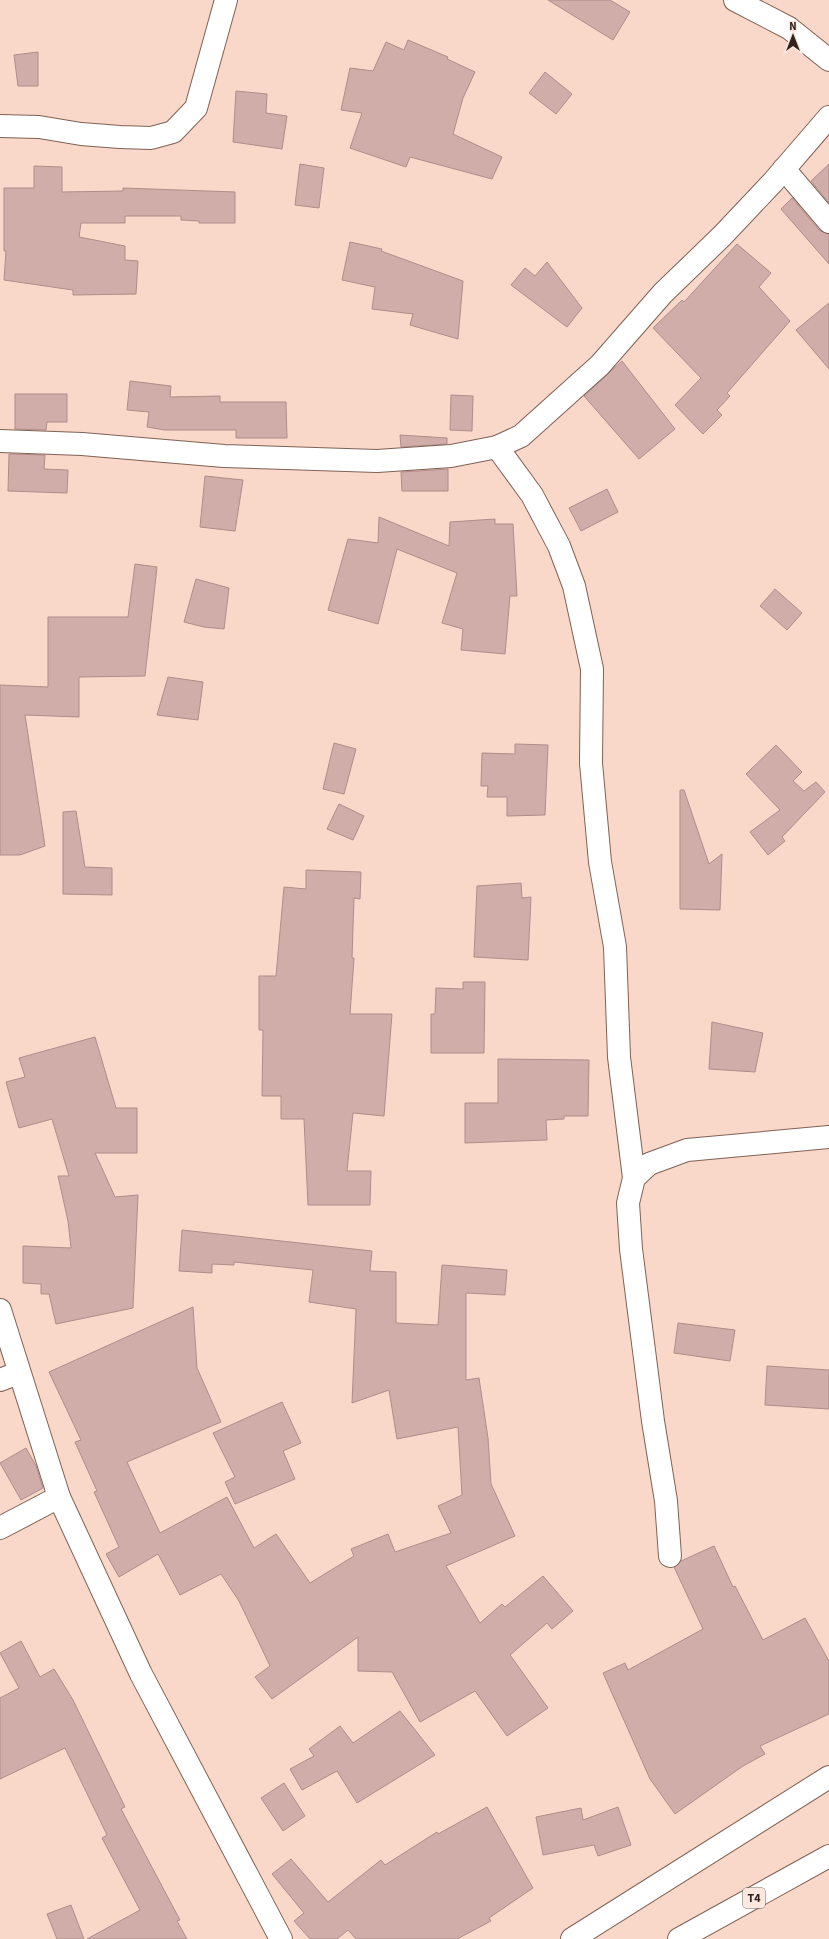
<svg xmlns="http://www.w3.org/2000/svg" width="829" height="1939" font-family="'Source Sans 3',sans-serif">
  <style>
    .building { fill: #d1ada9; stroke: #af8d89 }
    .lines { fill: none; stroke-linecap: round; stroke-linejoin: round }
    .minor-casing { stroke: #7f6256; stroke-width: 24 }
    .highway-casing { stroke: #7f6256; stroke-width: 24 }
    .minor { stroke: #fff; stroke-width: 22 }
    .highway { stroke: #fff; stroke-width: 22 }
    .labels { text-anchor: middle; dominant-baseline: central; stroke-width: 3; stroke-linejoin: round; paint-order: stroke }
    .shield { fill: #fde8df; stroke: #6e5f58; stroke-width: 1 }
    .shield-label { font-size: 12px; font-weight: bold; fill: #30241e }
  </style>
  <rect width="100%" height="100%" fill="#f9d7c9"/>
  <!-- building -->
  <g class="building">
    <path d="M548,0h62l20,12 -17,28z"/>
    <path d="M408,40l40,17 -1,2 28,13 -12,26 -10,36 49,23 -10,22 -82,-22 -4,10 -56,-19 12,-35 -21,-3 9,-42 23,3 13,-29 18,8z"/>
    <path d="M38,52v34h-20l-4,-31z"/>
    <path d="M545,72l27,22 -16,20 -27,-21z"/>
    <path d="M236,91l31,3 -1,19 21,3 -5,33 -49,-7z"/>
    <path d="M300,164l24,4 -5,40 -24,-3z"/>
    <path d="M829,164v39l-18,-22z"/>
    <path d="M34,166l28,1v25l61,-1v-3l112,4v31h-36v-2l-18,-1v-4h-56v7h-44l-2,14 46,9v14l13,1 -2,33 -63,1v-5l-69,-10 2,-29h-2v-63h30z"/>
    <path d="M792,198l27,32 10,4v30l-48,-55z"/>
    <path d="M350,242l32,7 -1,2 82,30 -5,58 -48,-14 3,-11 -41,-5 3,-22 -33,-7z"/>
    <path d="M737,244l34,29 -12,14 31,34 -63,72 3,3 -13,14 5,5 -19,19 -28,-29 26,-27 -48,-50 29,-28 2,2z"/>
    <path d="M547,262l35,46 -15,19 -56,-42 14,-17 10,8z"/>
    <path d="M829,303v66l-33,-39z"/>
    <path d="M622,361l53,68 -36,30 -55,-63z"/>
    <path d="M130,381l41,5 -1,11 50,-1v6h66l1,36h-51v-8h-71l-18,-3 2,-15 -22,-2z"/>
    <path d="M15,394h52v28h-20l-1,8 -31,-1z"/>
    <path d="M451,395l22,1 -1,35 -22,-1z"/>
    <path d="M400,435l47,3v6l-46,3z"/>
    <path d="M9,454l36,1 -1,14 24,1 -1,23 -59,-2z"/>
    <path d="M448,469v22h-46l-1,-19z"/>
    <path d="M205,476l38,4 -8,51 -35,-4z"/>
    <path d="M607,489l11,23 -37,19 -12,-23z"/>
    <path d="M379,517l70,29 1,-24 45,-3v5h18l4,72h-7l-5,58 -44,-4 2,-21 -21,-6 15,-50 -60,-24 -19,75 -50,-14 20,-71 30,4z"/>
    <path d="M135,564l22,3 -12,109 -66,1v40l-54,-2 20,131 -25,9h-20v-170l48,2v-70h80z"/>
    <path d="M196,579l33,9 -5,41 -20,-2 -20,-5z"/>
    <path d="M775,589l27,24 -15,17 -27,-24z"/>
    <path d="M168,677l35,5 -5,38 -41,-5z"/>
    <path d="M334,743l22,6 -12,45 -21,-5z"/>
    <path d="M515,744l33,1 -3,70 -38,1v-19h-20l1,-11h-7l1,-33 33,1z"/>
    <path d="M776,745l26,27 -9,9 11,10 12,-9 9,10 -43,45 3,4 -17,14 -18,-23 30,-22 -34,-36z"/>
    <path d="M680,790h4l25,74 13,-10 -2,56 -40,-1z"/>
    <path d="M339,804l25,12 -11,24 -26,-11z"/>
    <path d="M76,811l9,56 27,1v27l-49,-1v-82z"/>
    <path d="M306,870l55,2 -1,27 -6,-1 -2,60h2l-4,56h42l-8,102 -31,-3 -6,58h24l-1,34h-62l-4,-86h-23v-23h-19l1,-66h-4v-54h17l8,-89 22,2z"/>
    <path d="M521,883l1,15 9,-1 -3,63 -54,-3 3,-71z"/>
    <path d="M463,982h22l-1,71h-53v-39h4l1,-26 27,1z"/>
    <path d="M712,1022l51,11 -8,39 -46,-3z"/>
    <path d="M95,1037l21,71h21v45h-42l20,44 23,-2 -5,113 -77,16 -7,-30h-8v-10l-18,-1v-37l48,2 -3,-27 -10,-45h11l-17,-57 -33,9 -13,-46 19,-5 -6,-19z"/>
    <path d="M498,1059l91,1 -1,56h-24v3l-18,1 1,20 -82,3v-40h33z"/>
    <path d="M182,1230l190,21 -2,20 26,1v51l42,2 4,-60 65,5 -2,25 -39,-2v87l13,-2 9,60 3,46 24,52 -69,30 34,57 22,-19 3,3 38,-31 30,35 -21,18 -5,-6 -37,32 38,53 -41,28 -32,-45 -55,31 -28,-50 -34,-1v-34l-86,62 -17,-22 15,-11 -31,-65 -18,-27 -41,21 -22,-41 -39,23 -13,-23 13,-7 -25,-55 3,-1 -22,-49 6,-2 -32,-68 144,-65 4,61 24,54 -94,40 33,71 67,-36 27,51 22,-14 34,49 44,-27 -3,-7 37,-15 7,18 56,-19 -13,-27 24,-11 -4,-68 -61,12 -8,-49 -37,13 4,-94 -47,-7 4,-32 -79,-8v3l-22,-1v9l-33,-2z"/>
    <path d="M678,1323l57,7 -5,31 -56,-8z"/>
    <path d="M767,1366l62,4v39l-64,-4z"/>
    <path d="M282,1402l19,41 -18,8 12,28 -60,25 -10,-22 10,-5 -22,-44z"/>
    <path d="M26,1448l10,18 7,22 -22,12 -21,-37z"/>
    <path d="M714,1546l19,41 2,-1 28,54 42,-22 24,43v53l-69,32 5,8 -22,12 -68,48 -25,-35 -47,-106 22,-10 3,7 75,-41 -29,-62 7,-6z"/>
    <path d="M21,1641l19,36 14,-8 19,31 52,107 -4,2 59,111 -3,1 10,18h-100l53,-29 -38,-72 5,-3 -42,-87 -65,31v-81l19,-10 -19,-35z"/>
    <path d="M400,1711l35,44 -78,48 -20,-32 -35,19 -12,-21 24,-13 -5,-7 31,-23 13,17z"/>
    <path d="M284,1783l21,33 -22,15 -22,-33z"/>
    <path d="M487,1807l46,81 -44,30 2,3 -34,18h-101l-8,-9 -11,9h-27l-16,-18 10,-8 -32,-39 19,-15 37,43 53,-42 4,5 52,-33 1,2z"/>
    <path d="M618,1807l13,38 -33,11 -4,-11 -51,10 -7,-38 45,-9 2,12z"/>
    <path d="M71,1905l13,34h-27l-10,-25z"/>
  </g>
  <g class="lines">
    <defs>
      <g id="minor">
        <path d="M735,0l54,28 40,32"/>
        <path d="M0,126l39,1 42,7 39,3 31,1 22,-6 23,-24 30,-108"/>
        <path d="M784,169l45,53"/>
        <path d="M0,441l82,3 142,12 153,5 74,-5 46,-9 24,-11 79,-71 63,-72 59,-57 51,-54 56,-65"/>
        <path d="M497,447l35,48 27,51 15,40 18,83 -1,94 9,99 15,85 4,110 15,121"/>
        <path d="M0,1310l59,187 82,177 140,265"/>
        <path d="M0,1380l18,-7"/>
        <path d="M0,1528l59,-31"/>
        <path d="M670,1556l-4,-55 -13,-80 -22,-172 -3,-46 6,-25 15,-14 38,-14 142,-13"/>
        <path d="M572,1939l257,-162"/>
      </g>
      <path id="highway" d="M679,1939l150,-83"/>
    </defs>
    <!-- minor casing -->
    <use href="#minor" class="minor-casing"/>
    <!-- highway casing -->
    <use href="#highway" class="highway-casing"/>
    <!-- minor -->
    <use href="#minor" class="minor"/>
    <!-- highway -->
    <use href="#highway" class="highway"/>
  </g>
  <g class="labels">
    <!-- shield labels -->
    <rect class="shield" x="743" y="1888" width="22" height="20" rx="3"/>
    <g class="shield-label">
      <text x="754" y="1898">T4</text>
    </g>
  </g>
  <!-- north arrow -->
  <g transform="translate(793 36)" stroke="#fde8df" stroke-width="3" paint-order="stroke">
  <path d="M0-3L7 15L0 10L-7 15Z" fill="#30241e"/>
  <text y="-6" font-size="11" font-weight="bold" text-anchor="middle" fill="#30241e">N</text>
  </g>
</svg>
